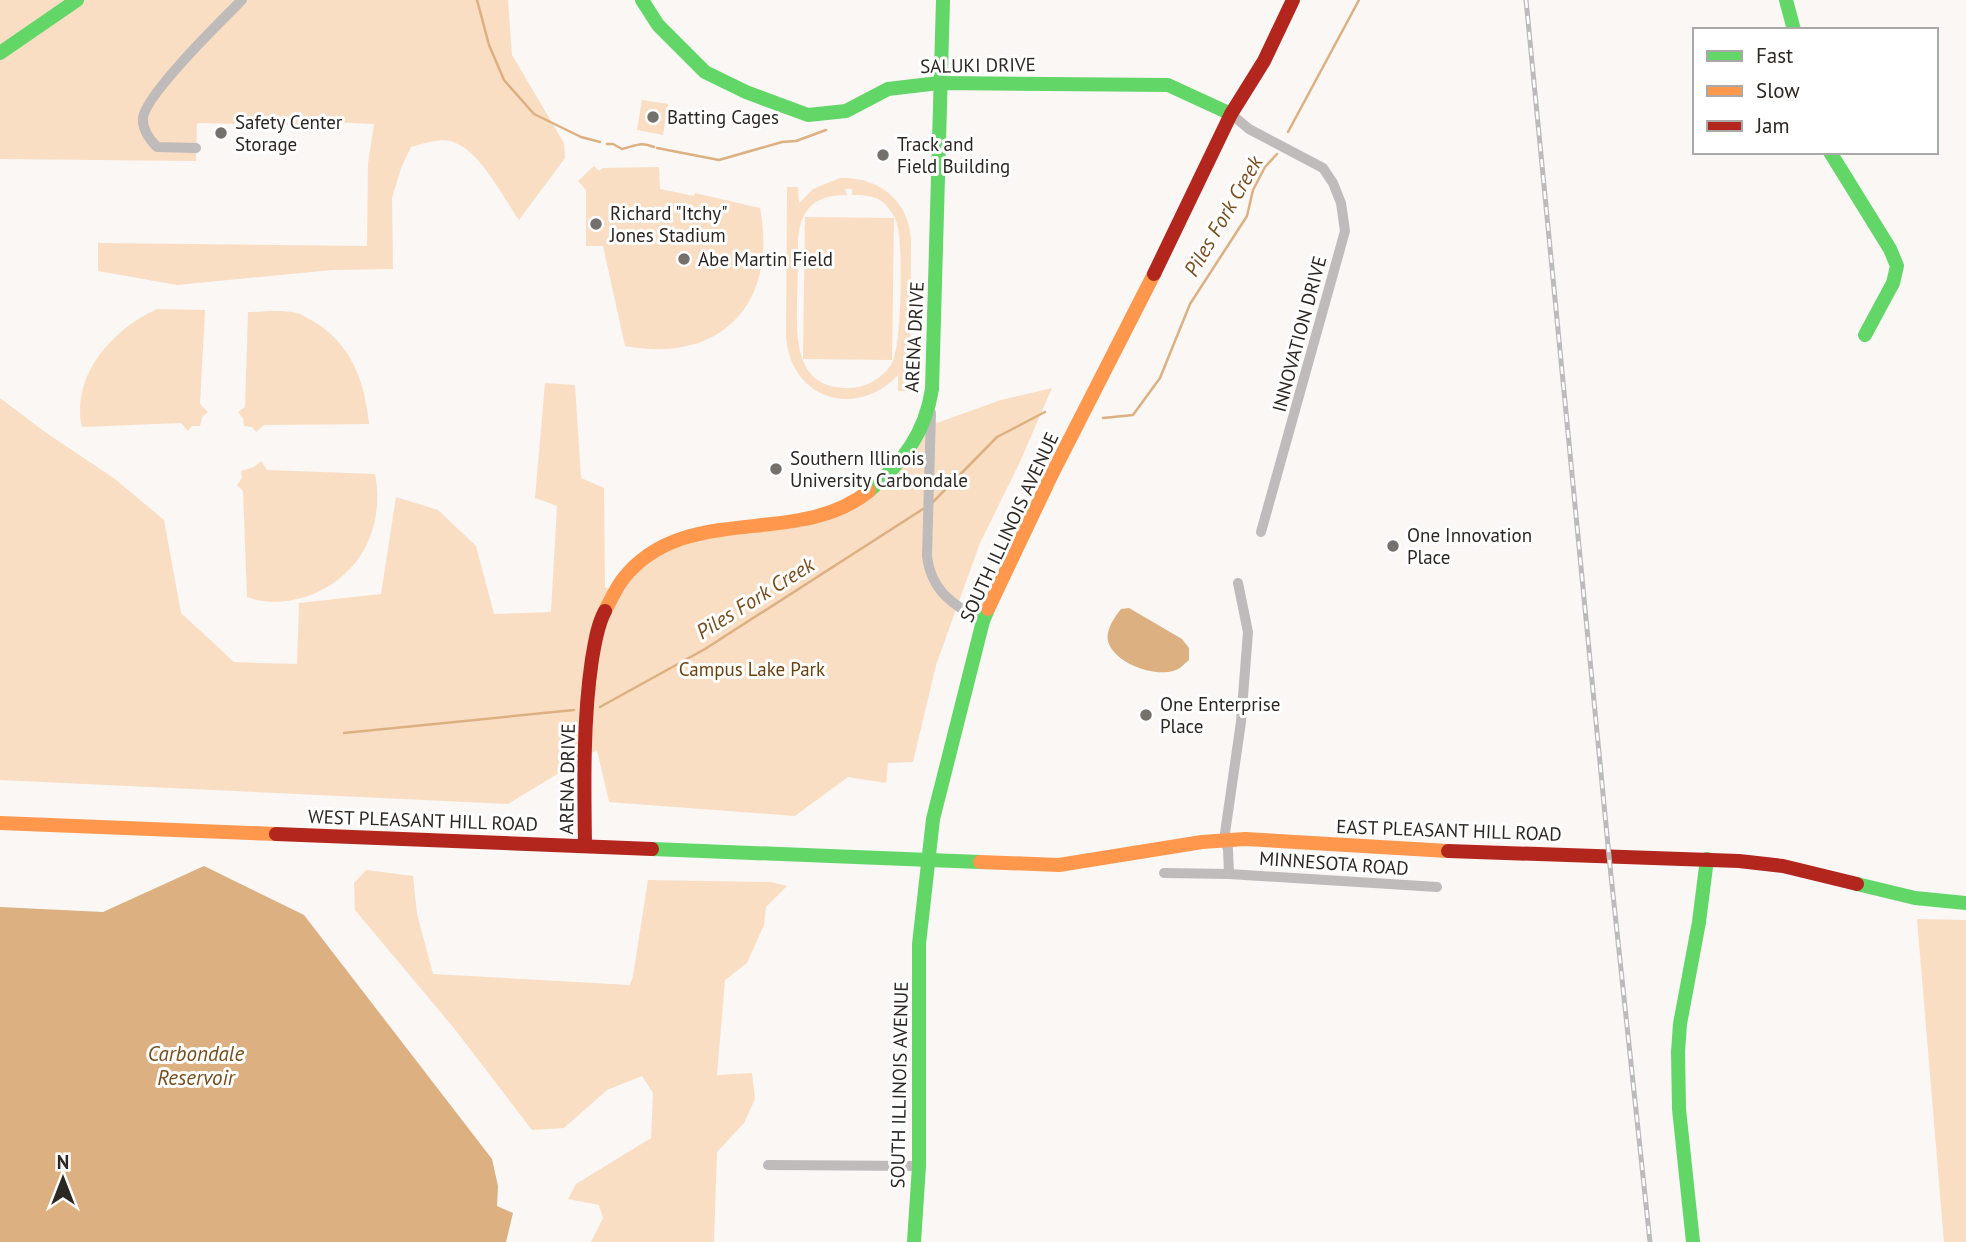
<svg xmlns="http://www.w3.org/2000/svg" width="1966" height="1242" font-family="'PT Sans',sans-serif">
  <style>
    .green { fill: #f9dec3; fill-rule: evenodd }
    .water { fill: #ddb082 }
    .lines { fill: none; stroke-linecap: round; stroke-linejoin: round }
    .stream { stroke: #ddb082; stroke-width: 2.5 }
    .street { stroke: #bebbba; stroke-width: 10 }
    .fast { stroke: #63d668; stroke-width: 14 }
    .slow { stroke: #ff974d; stroke-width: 14 }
    .jam { stroke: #b3261e; stroke-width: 14 }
    .rail-casing { stroke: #bdbbb9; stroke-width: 5 }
    .rail { stroke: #fff; stroke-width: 2.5; stroke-dasharray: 8; stroke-linecap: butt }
    .poi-dot { fill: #74706c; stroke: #fff; stroke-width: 2.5 }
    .labels { text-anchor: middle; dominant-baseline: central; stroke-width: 6; stroke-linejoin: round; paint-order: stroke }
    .street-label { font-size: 19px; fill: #2c2722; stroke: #fff }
    .poi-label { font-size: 19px; fill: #2c2722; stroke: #fff; text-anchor: start }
    .park-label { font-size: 19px; fill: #6b410e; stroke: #fff }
    .water-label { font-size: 21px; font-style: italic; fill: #784d1d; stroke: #fff }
  </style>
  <rect width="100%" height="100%" fill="#faf7f5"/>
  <!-- green -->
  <g class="green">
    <path d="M0,0h508l4,55 52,88 1,15 -46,62c-17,-24 -39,-71 -69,-79 -13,-3 -27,3 -39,6l-10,21 -9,30 1,71 -61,1 -155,15 -79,-14v-28l269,3 1,-83 6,-39 -45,-2 -1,4 -131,-3 -1,38 -196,-2z"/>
    <path d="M642,100l26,4 -5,31 -26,-5z"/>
    <path d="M594,166l5,5 4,-3 56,-1 1,22 34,7 1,-3 65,15c18,95 -38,156 -135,138l-22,-100h-17v-56l-8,-9z"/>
    <path d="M840,178c39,-2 69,23 71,62l-1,151h-12v-16c-42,45 -108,24 -112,-39l1,-149h11l1,16 14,-14zM845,189h7v6c15,0 28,1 37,14 6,7 9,16 10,25 3,23 3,114 -8,131 -10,15 -28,24 -46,23 -52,-2 -48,-53 -48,-90 1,-20 1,-39 1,-59 3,-32 18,-44 49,-44z"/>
    <path d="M805,217l89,1 -2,142 -89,-1z"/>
    <path d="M157,309l48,1 -5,94 8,8 -6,5 -2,9h-8l-4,5 -7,-8 -99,4c-11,-52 31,-98 75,-118z"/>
    <path d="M248,312c14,0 34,-3 49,1 4,1 10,5 14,7 40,22 54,62 58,104l-105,1 -8,7 -4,-5 -8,-1 -1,-8 -5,-6 7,-5z"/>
    <path d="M545,383l30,2 6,93 23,10 1,99 9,5 47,-47 192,-42 78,-78 70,-25 51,-12 -33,76 -39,79 -44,122 -23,97 -25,1 -2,20 -38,-6 -53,39 -186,-14 -12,-52 -89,54 -508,-24v-382l45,34 70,47 49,41 17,93 53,49 63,2 2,-61 82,-9 15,-97 42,13 38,36 18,68 57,-2 6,-106 -22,-8z"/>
    <path d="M261,461l6,9 108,4c4,21 3,42 -5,63 -17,47 -76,77 -123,60l-4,-106 -6,-6 5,-7 -1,-7 13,-4z"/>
    <path d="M366,870l47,6 4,38 16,60 197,11 3,-9 15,-96 123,2 16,4 -21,21 -2,18 -17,38 -22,17 -8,95 35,-2 3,26 -11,24 -27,29 -3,90h-123l12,-24 -4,-13 -31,-6 8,-15 75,-46 2,-45 -11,-17 -35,14 -43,38 -32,2 -79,-103 -98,-117 -1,-27z"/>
    <path d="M1917,919l49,1v322h-22z"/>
  </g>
  <!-- water -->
  <g class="water">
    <path d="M1129,608l53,31 7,9v12c-5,4 -8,8 -13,10 -20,8 -59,-6 -67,-26 -5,-12 5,-26 12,-35z"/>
    <path d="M204,866l100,49 188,244 6,27 -1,20 16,7 -7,29h-506v-335l103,5z"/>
  </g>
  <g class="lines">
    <!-- stream -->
    <g class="stream">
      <path d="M477,0l12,45 15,35 30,34 47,23 19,5"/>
      <path d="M1288,132l71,-132"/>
      <path d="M607,144h6l9,5c14,-3 18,-8 32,-2"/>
      <path d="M657,148l62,12 63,-18 14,-1 30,-11"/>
      <path d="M1103,418l30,-3 27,-37 30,-74 57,-88 6,-26 12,-23 12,-13"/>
      <path d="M933,502l64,-65 48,-25"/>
      <path d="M600,707l105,-58 218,-140"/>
      <path d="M344,733l230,-23"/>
    </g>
    <!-- street -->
    <g class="street">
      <path d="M1231,114l18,15 74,39 10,15 8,20 4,28 -84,301"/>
      <path d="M196,148l-39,-1c-7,-7 -15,-18 -14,-29 2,-23 80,-99 99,-118"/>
      <path d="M931,413l-4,143c4,35 27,50 56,65"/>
      <path d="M1164,873l65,1 208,13"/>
      <path d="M1229,874l-1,-25 -4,-9 17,-118 7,-90 -10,-49"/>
      <path d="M768,1165l151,1"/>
    </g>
    <!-- fast -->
    <g class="fast">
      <path d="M642,0l16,25 47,47 41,20 62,23 38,-4 42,-22 51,-6 229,2 63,29"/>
      <path d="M1786,0l8,30"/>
      <path d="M0,53l77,-53"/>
      <path d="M1830,152l60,97 7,17 -4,17 -28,52"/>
      <path d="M869,491c34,-29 56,-57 63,-102l11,-389"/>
      <path d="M652,849l328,13"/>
      <path d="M1857,884l58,14 51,5"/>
      <path d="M914,1242l5,-76v-222l14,-125 50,-198 5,-12"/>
      <path d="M1693,1242l-14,-133 -1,-57 2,-28 19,-102 8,-63"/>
    </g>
    <!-- slow -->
    <g class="slow">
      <path d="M988,609l64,-135 102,-200"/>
      <path d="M605,611c5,-10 11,-23 18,-32 62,-79 175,-30 246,-88"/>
      <path d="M0,823l276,11"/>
      <path d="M980,862l79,3 143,-23 43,-3 203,12"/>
    </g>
    <!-- jam -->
    <g class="jam">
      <path d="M1154,274l77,-160 33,-53 29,-61"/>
      <path d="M276,834l376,15"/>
      <path d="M585,845c-1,-62 -2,-125 7,-186 3,-16 5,-33 13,-48"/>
      <path d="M1448,851l291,10 44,5 74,18"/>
    </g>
    <defs>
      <path id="rail" d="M1526,0l84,866 40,376"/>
    </defs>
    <!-- rail casing -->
    <use href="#rail" class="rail-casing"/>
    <!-- rail -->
    <use href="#rail" class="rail"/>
  </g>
  <!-- markers -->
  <g class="poi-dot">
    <circle cx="653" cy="117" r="7"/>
    <circle cx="221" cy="133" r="7"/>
    <circle cx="883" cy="155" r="7"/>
    <circle cx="596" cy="224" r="7"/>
    <circle cx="684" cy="259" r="7"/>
    <circle cx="776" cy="469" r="7"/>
    <circle cx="1393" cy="546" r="7"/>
    <circle cx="1146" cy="715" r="7"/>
  </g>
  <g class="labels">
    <!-- street labels -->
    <g class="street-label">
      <text transform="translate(978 65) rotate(-1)">SALUKI DRIVE</text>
      <text transform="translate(1299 334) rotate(-75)">INNOVATION DRIVE</text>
      <text transform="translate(914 337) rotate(-87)">ARENA DRIVE</text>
      <text transform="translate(1009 527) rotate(-65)">SOUTH ILLINOIS AVENUE</text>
      <text transform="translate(567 779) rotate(-89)">ARENA DRIVE</text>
      <text transform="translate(423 820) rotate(2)">WEST PLEASANT HILL ROAD</text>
      <text transform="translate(1449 830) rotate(2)">EAST PLEASANT HILL ROAD</text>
      <text transform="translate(1334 863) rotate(4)">MINNESOTA ROAD</text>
      <text transform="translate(899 1085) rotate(-89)">SOUTH ILLINOIS AVENUE</text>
    </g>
    <!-- poi labels -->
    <g class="poi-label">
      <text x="667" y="117">Batting Cages</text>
      <text x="235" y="122">Safety Center<tspan x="235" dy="22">Storage</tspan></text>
      <text x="897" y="144">Track and<tspan x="897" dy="22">Field Building</tspan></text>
      <text x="610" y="213">Richard "Itchy"<tspan x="610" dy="22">Jones Stadium</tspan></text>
      <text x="698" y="259">Abe Martin Field</text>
      <text x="790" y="458">Southern Illinois<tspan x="790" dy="22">University Carbondale</tspan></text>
      <text x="1407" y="535">One Innovation<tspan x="1407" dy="22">Place</tspan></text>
      <text x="1160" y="704">One Enterprise<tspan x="1160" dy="22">Place</tspan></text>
    </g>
    <!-- park labels -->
    <g class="park-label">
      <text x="752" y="669">Campus Lake Park</text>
    </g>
    <!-- water labels -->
    <g class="water-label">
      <text transform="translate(1223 216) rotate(-60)">Piles Fork Creek</text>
      <text transform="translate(755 598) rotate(-32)">Piles Fork Creek</text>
      <text x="196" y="1053">Carbondale<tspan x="196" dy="24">Reservoir</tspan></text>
    </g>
  </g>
  <!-- legend -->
  <rect x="1693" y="28" width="245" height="126" fill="#ffffff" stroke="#aba9a7" stroke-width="2"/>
  <rect x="1707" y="51" width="35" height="10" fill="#63d668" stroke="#aba9a7" stroke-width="2"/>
  <text x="1756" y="63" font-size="21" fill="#2c2722">Fast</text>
  <rect x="1707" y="86" width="35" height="10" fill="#ff974d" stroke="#aba9a7" stroke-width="2"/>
  <text x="1756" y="98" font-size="21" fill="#2c2722">Slow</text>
  <rect x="1707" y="121" width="35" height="10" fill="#b3261e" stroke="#aba9a7" stroke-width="2"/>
  <text x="1756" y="133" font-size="21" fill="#2c2722">Jam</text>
  <!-- north arrow -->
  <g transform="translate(63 1179)" stroke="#ffffff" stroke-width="5" paint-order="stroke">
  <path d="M0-5L12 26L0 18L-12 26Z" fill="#2c2722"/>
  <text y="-10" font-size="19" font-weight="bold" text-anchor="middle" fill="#2c2722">N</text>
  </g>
</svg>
